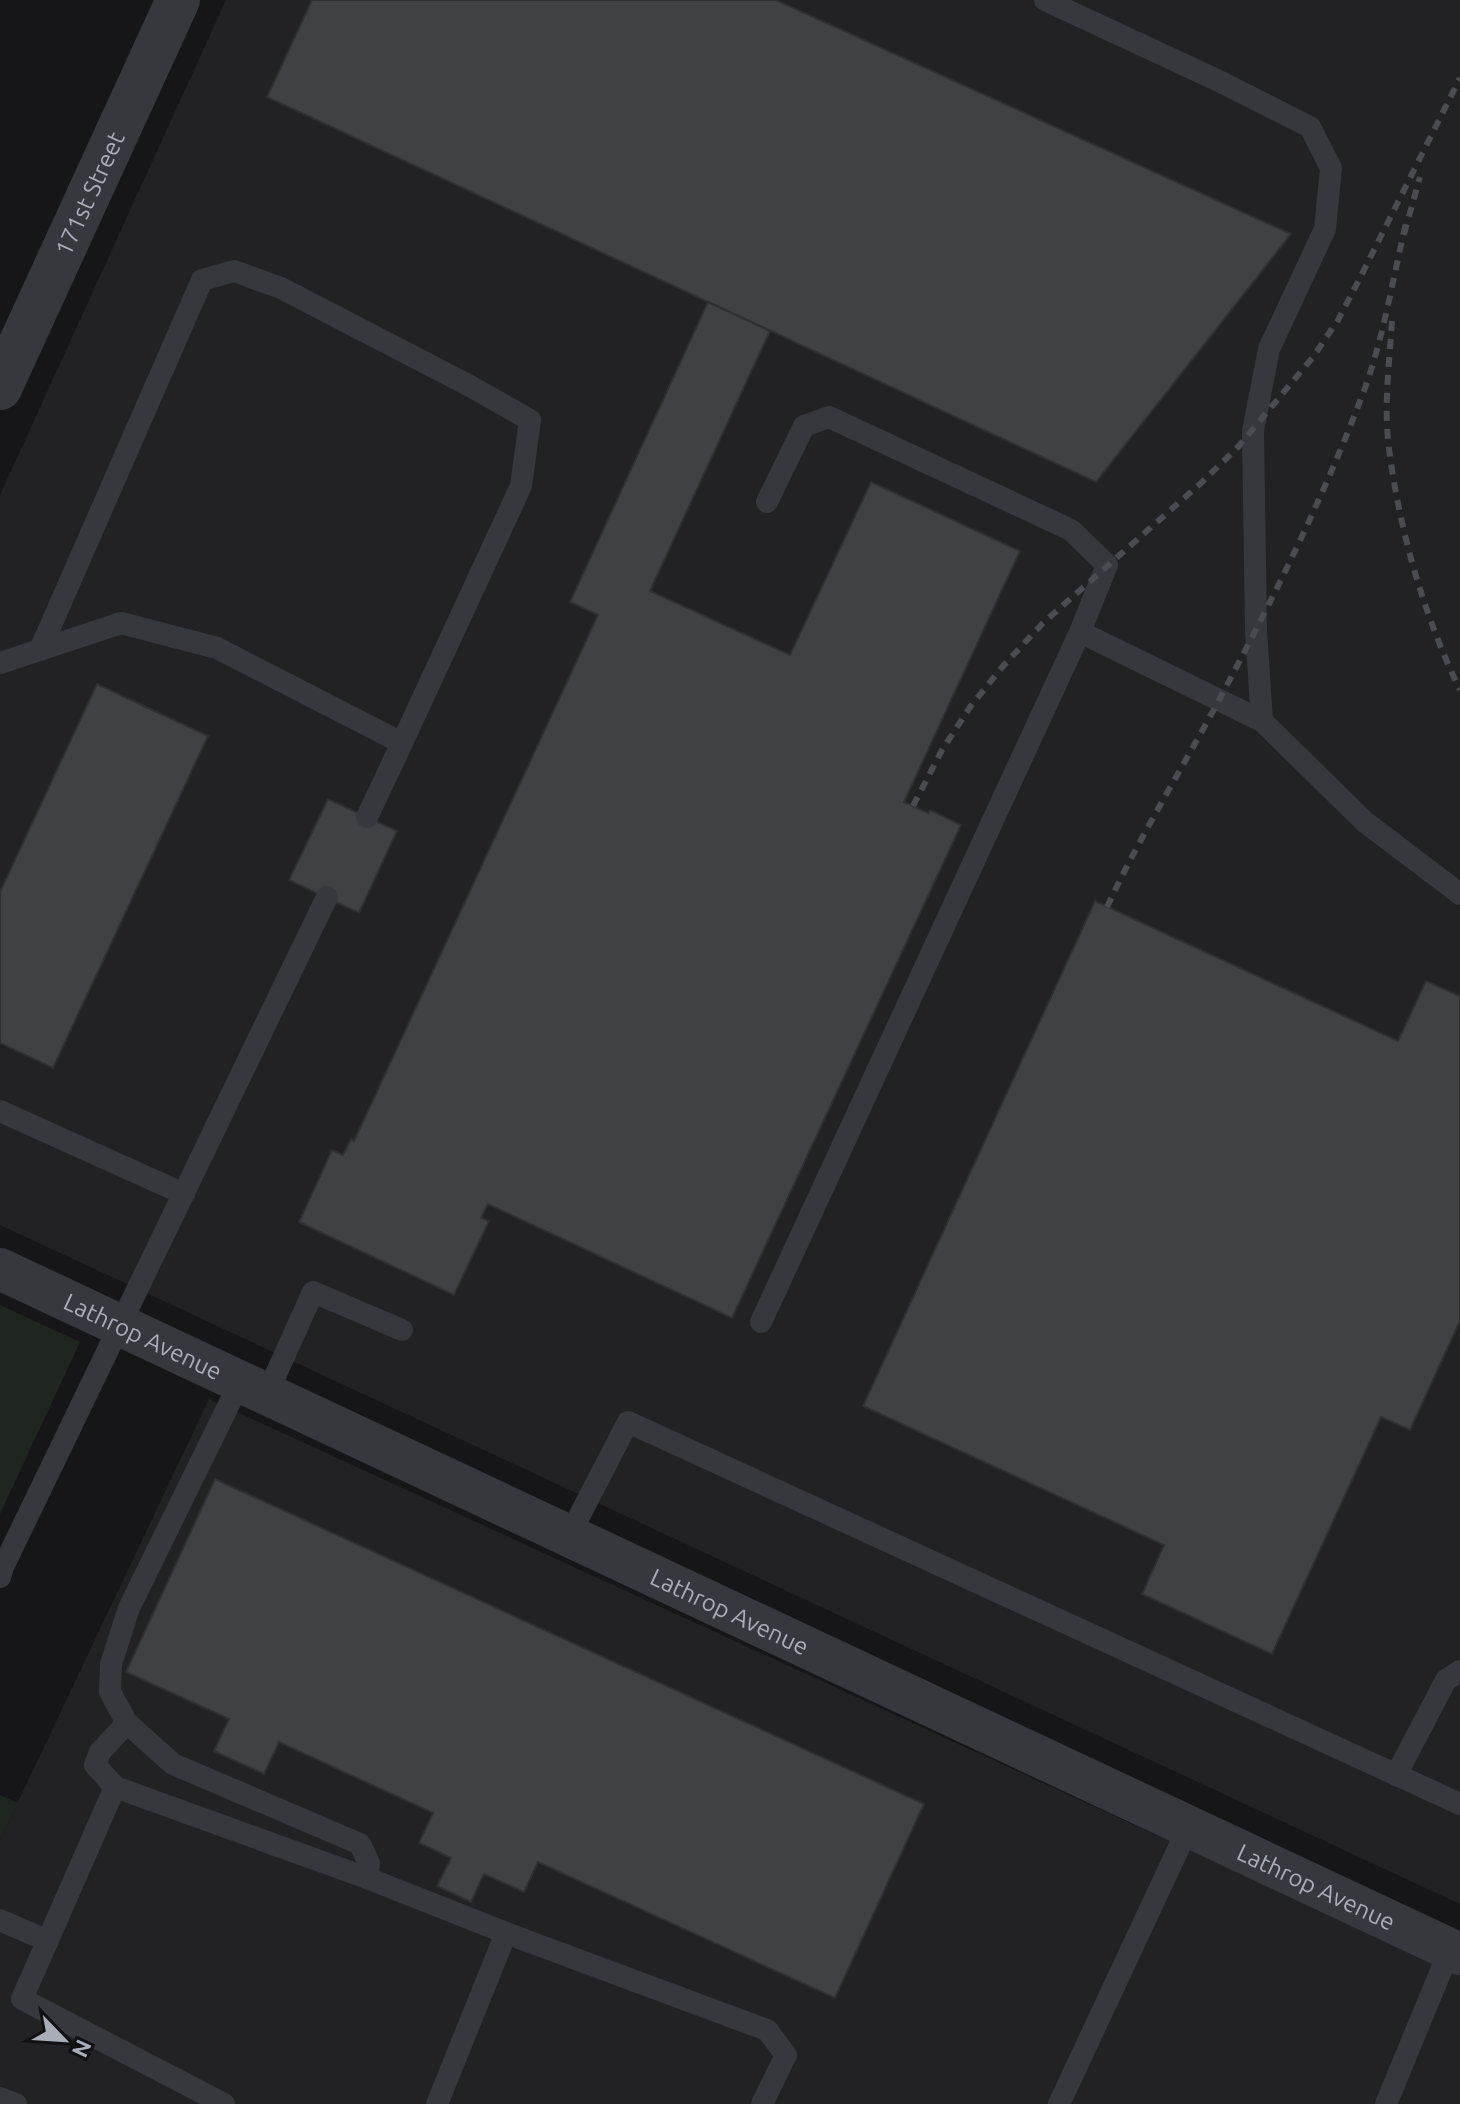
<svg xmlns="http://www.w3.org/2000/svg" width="1460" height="2104" font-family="Ubuntu,sans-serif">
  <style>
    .built { fill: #222225 }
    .green { fill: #1e261f }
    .building { fill: #404145; stroke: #303034; stroke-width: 2 }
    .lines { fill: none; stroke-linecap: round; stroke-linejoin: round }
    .service { stroke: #37383d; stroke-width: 22 }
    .minor { stroke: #37383d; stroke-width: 42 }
    .tertiary { stroke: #37383d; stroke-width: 44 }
    .rail { stroke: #4a4c52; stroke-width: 6; stroke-dasharray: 10 8; stroke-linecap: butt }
    .labels { text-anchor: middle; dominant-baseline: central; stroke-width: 6; stroke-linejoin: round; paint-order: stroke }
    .street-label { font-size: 24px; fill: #a8adb8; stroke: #111113 }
  </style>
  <rect width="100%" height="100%" fill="#161618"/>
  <!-- built -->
  <g class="built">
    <path d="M226,0h1234v1904l-1460,-679v-730z"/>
    <path d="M209,1399l1251,576v129h-1460v-264z"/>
  </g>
  <!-- green -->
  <g class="green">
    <path d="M0,1305l80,37 -80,172z"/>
    <path d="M0,1795l18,8 -18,37z"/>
  </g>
  <!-- building -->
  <g class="building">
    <path d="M312,0h464l515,234 -195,248 -829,-385z"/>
    <path d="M708,302l62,29 -120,260 140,64 81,-173 149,69 -116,251 24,11 2,-3 31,15 -229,493 -244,-114 -7,14 8,3 -35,74 -155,-73 33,-72 11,5 8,-16 3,2 244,-526 -28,-13z"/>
    <path d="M97,684l111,52 -155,332 -53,-25v-151z"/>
    <path d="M328,799l69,32 -38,82 -70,-33z"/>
    <path d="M1095,901l303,140 28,-60 34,15v325l-50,109 -29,-13 -109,237 -130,-60 22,-49 -301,-139z"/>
    <path d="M215,1479l709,325 -89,194 -297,-136 -14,30 -40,-18 -13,28 -34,-16 14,-28 -32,-15 14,-30 -154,-71 -15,32 -50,-23 15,-32 -103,-47z"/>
  </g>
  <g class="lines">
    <!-- service -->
    <g class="service">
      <path d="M1045,0l174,81 91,46 21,41 -6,61 -56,120 -16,82 3,199 6,91 103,101 95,72"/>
      <path d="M767,502l37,-76 25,-9 242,113 36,35 -27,67"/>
      <path d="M40,650l162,-370 32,-9 47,17 189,98 60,34 -9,66 -119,257"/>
      <path d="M0,663l121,-40 96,25 185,95 -35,74"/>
      <path d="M0,1111l184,83"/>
      <path d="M761,1322l319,-690 182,89"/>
      <path d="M240,1382l-111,226 -18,56 -1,28 17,31 46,41 187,80 9,19 -2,15"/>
      <path d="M267,1394l46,-102 89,38"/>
      <path d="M569,1536l59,-114 832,382"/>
      <path d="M0,1577l3,-10 324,-670"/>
      <path d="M1396,1775l50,-95 14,-9"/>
      <path d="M115,1787l-20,-22 5,-13 27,-29"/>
      <path d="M0,1920l48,21"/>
      <path d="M506,1933l261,97 19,25 -24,49"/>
      <path d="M0,2098l16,6"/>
      <path d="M224,2104l-202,-105 93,-212 252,91 139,55 -69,171"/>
      <path d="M1059,2104l130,-278"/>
      <path d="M1386,2104l64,-155"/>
    </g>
    <!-- minor -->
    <path class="minor" id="s1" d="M0,1269l1460,685"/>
    <!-- tertiary -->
    <path class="tertiary" id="s2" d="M0,388l178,-388"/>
    <!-- rail -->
    <g class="rail">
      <path d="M1404,234l16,-57"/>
      <path d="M1392,321c-3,45 -9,91 -2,135 11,80 35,162 70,234"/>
      <path d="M913,806l29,-56 28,-43 34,-42 39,-42 158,-140 37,-36 75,-90 25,-37 21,-40 101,-202"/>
      <path d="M1107,907c33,-71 75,-138 112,-207 54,-101 106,-205 146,-312 19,-53 28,-110 41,-165"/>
    </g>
  </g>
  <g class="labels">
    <!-- street labels -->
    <g class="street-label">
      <text stroke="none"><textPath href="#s2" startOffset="214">171st Street</textPath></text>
      <text stroke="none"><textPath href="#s1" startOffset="158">Lathrop Avenue</textPath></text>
      <text stroke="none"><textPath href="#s1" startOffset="806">Lathrop Avenue</textPath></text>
      <text stroke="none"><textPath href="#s1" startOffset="1454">Lathrop Avenue</textPath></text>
    </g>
  </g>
  <!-- north arrow -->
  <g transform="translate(64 2040) rotate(115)" stroke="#111113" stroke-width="6" paint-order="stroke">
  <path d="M0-6L14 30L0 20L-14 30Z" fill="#a8adb8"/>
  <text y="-12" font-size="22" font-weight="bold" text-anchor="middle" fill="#a8adb8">N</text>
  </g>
</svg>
